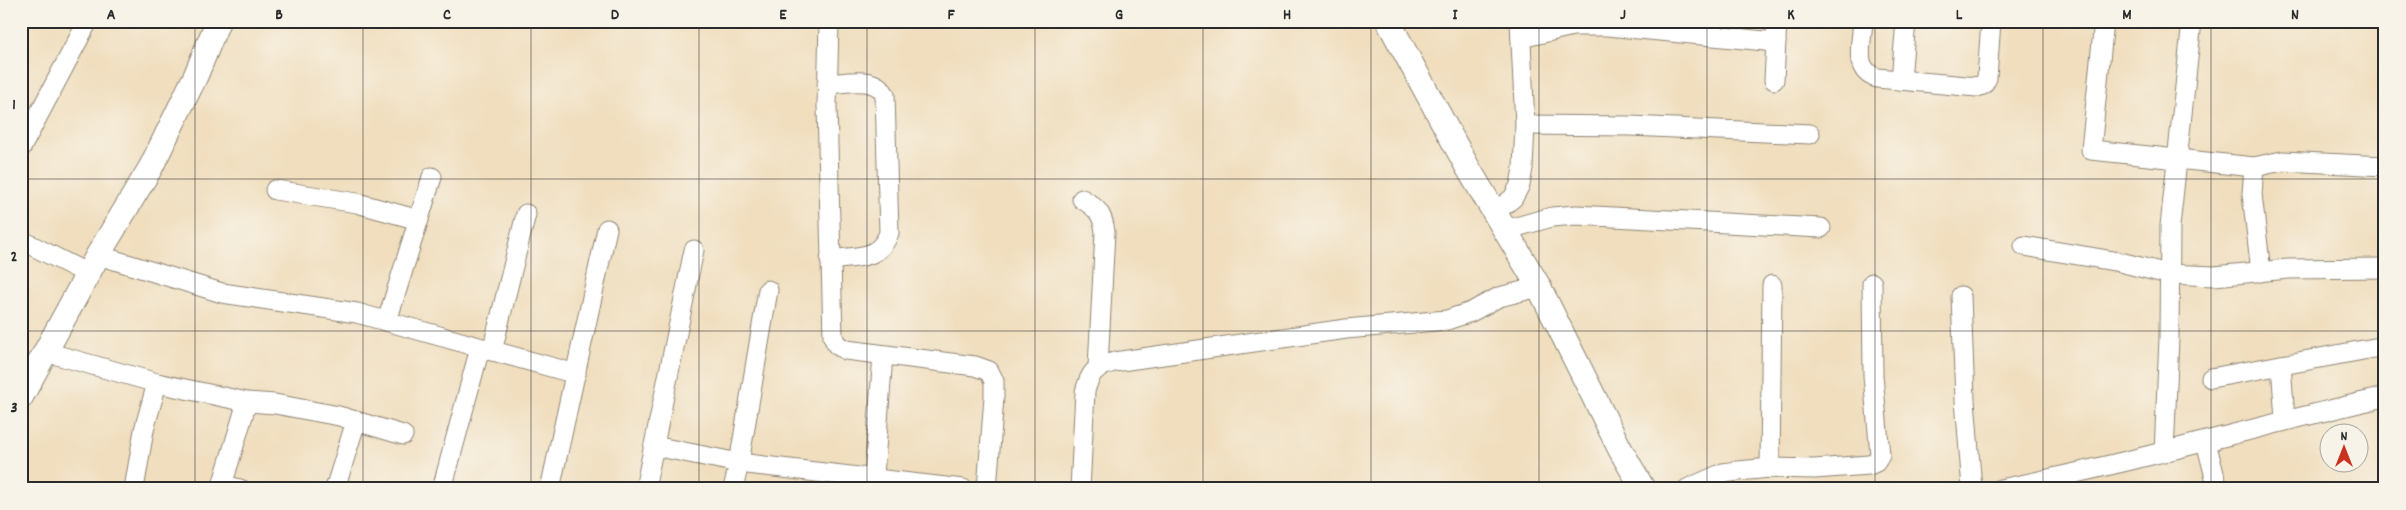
<svg xmlns="http://www.w3.org/2000/svg" width="2406" height="510" font-family="Dekko,sans-serif">
  <style>
    .lines { fill: none; stroke-linecap: round; stroke-linejoin: round }
    .minor-casing { stroke: #8e8474; stroke-width: 21 }
    .tertiary-casing { stroke: #8e8474; stroke-width: 26 }
    .minor { stroke: #fff; stroke-width: 19 }
    .tertiary { stroke: #fff; stroke-width: 24 }
    .grid { fill: none; stroke: #2b2b2b; stroke-width: 1; stroke-opacity: 0.55 }
    .neatline { fill: none; stroke: #2b2b2b; stroke-width: 2 }
    .grid-label { font-size: 16px; text-anchor: middle; font-weight: bold; fill: #2b2b2b }
  </style>
  <rect width="100%" height="100%" fill="#f7f3e8"/>
  <filter id="ink" filterUnits="userSpaceOnUse"><feTurbulence type="fractalNoise" baseFrequency=".02" numOctaves="2"/><feDisplacementMap in="SourceGraphic" scale="10" xChannelSelector="R" yChannelSelector="G"/><feConvolveMatrix kernelMatrix="1 2 1 2 8 2 1 2 1" color-interpolation-filters="sRGB"/></filter>
  <filter id="wash" filterUnits="userSpaceOnUse"><feTurbulence type="fractalNoise" baseFrequency=".0096" numOctaves="4" result="noise"/><feDisplacementMap in="SourceGraphic" scale="20" xChannelSelector="R" yChannelSelector="G"/><feGaussianBlur stdDeviation="1.12" result="paint"/><feColorMatrix in="noise" values="0 0 0 0 0 0 0 0 0 0 0 0 0 0 0 0 0 1.4 0 .05"/><feComposite in="paint" operator="in"/></filter>
  <g filter="url(#wash)">
    <rect width="100%" height="100%" fill="#f0debe"/>
  </g>
  <g filter="url(#ink)">
    <g class="lines">
      <defs>
        <g id="minor">
          <path d="M829,21l-2,85 6,231 4,8 9,5 129,16 14,5 5,10v16l-7,92"/>
          <path d="M1863,21c-1,22 -11,49 14,57l100,9 6,-2 4,-7 4,-57"/>
          <path d="M2104,21l-13,129 163,17"/>
          <path d="M1521,38l52,-12h34l169,16"/>
          <path d="M1774,80l3,-59"/>
          <path d="M1901,80l5,-59"/>
          <path d="M827,84c19,-1 49,-9 58,11l4,138c-10,28 -33,23 -59,27"/>
          <path d="M1525,125l105,1 180,8"/>
          <path d="M21,148l67,-127"/>
          <path d="M275,190l82,13 62,17"/>
          <path d="M1082,199c15,9 21,15 23,33l-7,135"/>
          <path d="M1495,212l18,-14 7,-13 3,-17 2,-43 -5,-104"/>
          <path d="M1505,230l47,-13 24,-2 245,13"/>
          <path d="M21,240l67,34"/>
          <path d="M2024,246l96,16 48,12 46,2 74,-7 97,-1"/>
          <path d="M98,255l124,38 135,20 219,61"/>
          <path d="M2261,272l-9,-78 2,-27 28,-6 103,5"/>
          <path d="M1961,296l4,104 7,89"/>
          <path d="M387,321l45,-144"/>
          <path d="M492,351l34,-137"/>
          <path d="M46,352l111,31 90,19 28,2 64,12 64,19"/>
          <path d="M2281,365l4,54"/>
          <path d="M2211,378l174,-32"/>
          <path d="M2206,442l12,47"/>
          <path d="M654,446l85,17 224,26"/>
          <path d="M2164,453l5,-115 1,-112 22,-205"/>
          <path d="M1770,468l2,-183"/>
          <path d="M222,485l18,4"/>
          <path d="M134,489l10,-59 13,-47"/>
          <path d="M221,489l26,-87"/>
          <path d="M335,489l21,-68"/>
          <path d="M442,489l38,-141"/>
          <path d="M550,489l57,-260"/>
          <path d="M645,489l49,-239"/>
          <path d="M733,489l6,-26 29,-173"/>
          <path d="M873,489l10,-134"/>
          <path d="M1080,489l5,-97c5,-20 9,-24 29,-30l232,-33 101,-9 24,-8 28,-15 40,-10"/>
          <path d="M1687,489l36,-16 15,-2 32,-3 44,1 55,-4 7,-3 4,-7 -7,-80 -1,-92"/>
          <path d="M2000,489c130,-25 256,-63 385,-92"/>
        </g>
        <g id="tertiary">
          <path d="M1388,21l80,147 71,119 81,162 23,40"/>
          <path d="M21,397l77,-142 53,-88 45,-92 22,-54"/>
        </g>
      </defs>
      <!-- minor casing -->
      <use href="#minor" class="minor-casing"/>
      <!-- tertiary casing -->
      <use href="#tertiary" class="tertiary-casing"/>
      <!-- minor -->
      <use href="#minor" class="minor"/>
      <!-- tertiary -->
      <use href="#tertiary" class="tertiary"/>
    </g>
  </g>
  <!-- grid -->
  <path class="grid" d="M195,21v468M363,21v468M531,21v468M699,21v468M867,21v468M1035,21v468M1203,21v468M1371,21v468M1539,21v468M1707,21v468M1875,21v468M2043,21v468M2211,21v468M21,179h2364M21,331h2364"/>
  <!-- margin -->
  <rect width="2406" height="510" fill="none" stroke="#f7f3e8" stroke-width="55"/>
  <!-- north arrow -->
  <g transform="translate(2344 448)"><circle r="24" fill="#f7f3e8" stroke="#a5a39c"/>
  <path d="M0-4L9 19L0 12L-9 19Z" fill="#c8321e"/>
  <text y="-8" font-size="14" font-weight="bold" text-anchor="middle" fill="#2b2b2b">N</text>
  </g>
  <rect x="28" y="28" width="2350" height="454" class="neatline"/>
  <g class="grid-label">
    <text x="111" y="19">A</text>
    <text x="279" y="19">B</text>
    <text x="447" y="19">C</text>
    <text x="615" y="19">D</text>
    <text x="783" y="19">E</text>
    <text x="951" y="19">F</text>
    <text x="1119" y="19">G</text>
    <text x="1287" y="19">H</text>
    <text x="1455" y="19">I</text>
    <text x="1623" y="19">J</text>
    <text x="1791" y="19">K</text>
    <text x="1959" y="19">L</text>
    <text x="2127" y="19">M</text>
    <text x="2295" y="19">N</text>
    <text x="14" y="109">1</text>
    <text x="14" y="261">2</text>
    <text x="14" y="412">3</text>
  </g>
</svg>
